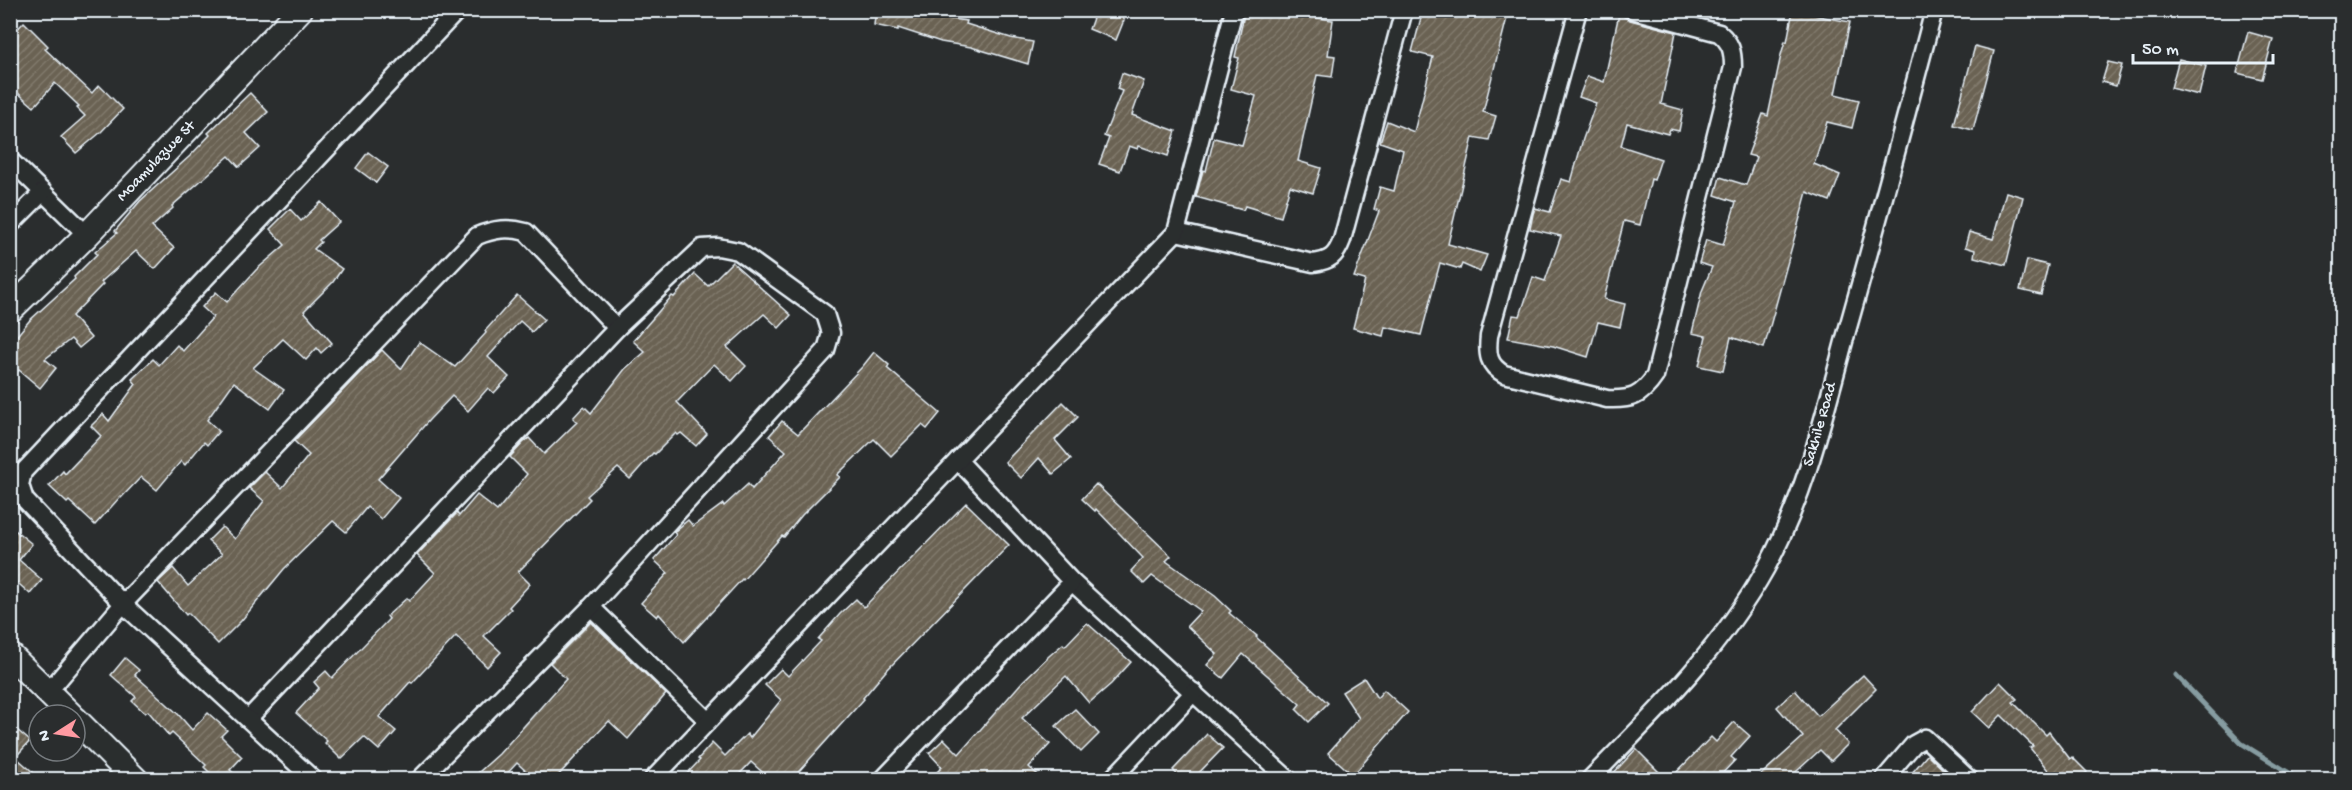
<svg xmlns="http://www.w3.org/2000/svg" width="2352" height="790" font-family="'Gochi Hand',sans-serif">
  <style>
    .lines { fill: none; stroke-linecap: round; stroke-linejoin: round }
    .stream { stroke: #869ca1; stroke-width: 5 }
    .building { fill: url(#building-hatch); stroke: #e8f1f8; stroke-width: 1.5 }
    .street-casing { stroke: #e8f1f8; stroke-width: 21 }
    .secondary-casing { stroke: #e8f1f8; stroke-width: 28 }
    .street { stroke: #2a2d2e; stroke-width: 16 }
    .secondary { stroke: #2a2d2e; stroke-width: 24 }
    .labels { text-anchor: middle; dominant-baseline: central; stroke-width: 5; stroke-linejoin: round; paint-order: stroke }
    .street-label { font-size: 16px; fill: #e8f1f8; stroke: #2a2d2e }
  </style>
  <defs>
    <pattern id="building-hatch" width="6" height="6" patternUnits="userSpaceOnUse" patternTransform="scale(1.5)"><rect width="6" height="6" fill="#6b6253"/><path d="M-1 1l2-2M0 6l6-6M5 7l2-2" fill="none" stroke="#80796c"/></pattern>
  </defs>
  <rect width="100%" height="100%" fill="#2a2d2e"/>
  <filter id="ink" filterUnits="userSpaceOnUse"><feTurbulence type="fractalNoise" baseFrequency=".0167" numOctaves="2"/><feDisplacementMap in="SourceGraphic" scale="12" xChannelSelector="R" yChannelSelector="G"/><feConvolveMatrix kernelMatrix="1 2 1 2 8 2 1 2 1" color-interpolation-filters="sRGB"/></filter>
  <g filter="url(#ink)">
    <g class="lines">
      <!-- stream -->
      <path class="stream" d="M2176,675l65,68 50,31 6,6"/>
    </g>
    <!-- building -->
    <g class="building">
      <path d="M876,10h62l-2,7 31,4 -1,3 45,14 22,4 -5,22 -57,-17 -30,-5 -43,-14v2l-24,-5z"/>
      <path d="M1096,10h32l-12,30 -27,-11z"/>
      <path d="M1245,10h53l-1,5 36,5 -5,35 7,1 -3,21 -15,-2 -19,86 23,7 -8,25 -23,-7 -9,31 -36,-11 -2,4 -47,-13 7,-27 3,1 8,-33 28,7 14,-49 -25,-7 8,-31 -4,-1z"/>
      <path d="M1423,10h86l-26,102 13,4 -7,24 -16,-3 -25,107 39,11 -7,17 -18,-8 -2,5 -20,-6 -19,72 -36,-8 -2,9 -30,-8 12,-48 -11,-3 25,-66 -5,-2 6,-22 14,4 9,-41 -23,-8 7,-21 27,11 19,-75 -21,-5z"/>
      <path d="M1793,10h21l-1,5 37,7 -15,72 24,6 -7,28 -25,-6 -13,42 26,11 -10,26 -23,-9 -43,156 -33,-11 -8,34 -24,-5 7,-30 -14,-3 10,-42 10,-24 -13,-4 7,-23 17,5 13,-43 -21,-7 5,-18 26,8 10,-28 -8,-2 15,-41 5,2 13,-61 4,-14 2,1z"/>
      <path d="M1619,14l11,6 46,12 -15,72 22,6 -4,21 -9,-2 -2,5 -41,-11 -6,23 40,13 -7,21 -3,-1 -11,46 -16,-4 -20,78 21,5 -5,23 -22,-5 -10,35 -35,-11 -45,-8 5,-23 7,1 13,-39 12,4 16,-45 -31,-7 3,-15 2,-6 15,4 11,-33 10,3 12,-43 13,-36 -17,-6 8,-21 17,6z"/>
      <path d="M24,22l24,24 -3,3 47,44 7,-8 24,24 -22,23 -25,21 -15,-16 24,-21 -8,-8 2,-2 -24,-23 -21,24 -24,-21v-49z"/>
      <path d="M2248,32l25,7 -11,40 -25,-6z"/>
      <path d="M1975,46l19,5 -21,79 -19,-5z"/>
      <path d="M2179,59l27,7 -7,29 -28,-7z"/>
      <path d="M2108,62l14,3 -6,21 -14,-4z"/>
      <path d="M1122,73l22,8 -12,34 44,16 -8,25 -29,-10 -1,3 -9,-3 -9,25 -21,-7 10,-26 -5,-2 18,-45 -5,-2z"/>
      <path d="M250,93l18,19 -22,21 14,15 -21,19 -10,-11 -57,50 1,2 -21,19 22,21 -19,21 -19,-18 -35,31 2,2 -31,32 19,22 -12,10 -8,-9 -26,20 11,9 -16,20 -21,-18 -9,9v-35l19,-23 46,-42 -1,-2 23,-23 -2,-2 22,-19 -2,-2 25,-30 50,-45 20,-21 -2,-2z"/>
      <path d="M368,152l20,15 -12,16 -20,-15z"/>
      <path d="M2006,192l17,5 -17,68 -32,-8 1,-7 -10,-3 4,-15 24,7z"/>
      <path d="M321,202l18,20 -20,18 2,2 -7,7 28,20 -9,13 -29,29 28,32 -11,10 -4,-5 -11,12 -23,-21 -30,29 31,22 -14,19 -36,-27 -27,38 12,11 -12,14 -3,-3 -19,23 -4,-4 -24,29 -16,-13 -20,21 -1,-1 -25,28 -26,-24 -2,2 -18,-17 14,-15 2,3 36,-38 -10,-10 12,-12 6,7 27,-37 -4,-5 21,-20 6,6 18,-20 6,6 30,-34 -11,-10 14,-15 11,10 29,-32 29,-25 -15,-16 20,-20 11,12z"/>
      <path d="M2027,260l21,5 -7,30 -21,-5z"/>
      <path d="M732,262l59,53 -12,13 -15,-14 -37,33 19,19 -14,15 -18,-17 -37,38 30,32 -11,12 -15,-13 -3,2 -2,-2 -21,21 -2,-1 -23,26 -12,-11 -31,28 3,3 -72,73 12,12 -21,23 2,2 -27,27 17,16 -14,15 -31,-31 -44,47 -2,-1 -31,35 17,14 -17,19 -15,-13 -23,22 -16,-16 2,-2 -31,-28 23,-25 -5,-6 12,-11 6,7 57,-59 -2,-3 20,-18 2,3 26,-28 -18,-18 40,-42 2,3 18,-21 20,16 30,-37 -17,-17 13,-14 6,-5 15,16 33,-32 -4,-4 11,-12 7,7 34,-44 20,-17 -12,-11 39,-45 2,1 21,-23 13,12z"/>
      <path d="M517,295l27,24 -12,13 -12,-11 -32,36 21,20 -15,16 -6,-5 -20,23 -16,-15 -23,24 -51,59 21,19 -18,21 -14,-12 -21,25 -13,-11 -49,48 -43,52 -23,23 -30,-31 -2,2 -28,-33 15,-14 15,18 34,-32 -14,-13 14,-14 13,12 29,-38 -15,-13 16,-16 17,16 27,-33 -15,-14 88,-91 19,19 18,-27 36,25 31,-34 -1,-2z"/>
      <path d="M874,352l15,13 -2,3 53,45 -13,16 -5,-4 -31,31 -17,-17 -37,36 3,2 -38,38 -18,22 -2,-1 -39,44 -1,-1 -58,63 -25,-28 -2,3 -16,-14 27,-30 -14,-13 22,-25 -2,-3 14,-12 5,6 30,-22 1,2 24,-22 4,5 34,-38 -17,-15 13,-15 16,13 65,-68z"/>
      <path d="M1063,402l15,15 -23,23 16,19 -18,15 -14,-16 -18,20 -16,-16z"/>
      <path d="M1096,484l75,72 -5,5 49,35 16,15 -2,2 28,23 -1,1 72,66 -19,19 -13,-13 4,-5 -57,-50 -20,24 -16,-13 10,-11 -30,-28 14,-15 -49,-35 -8,8 -13,-13 12,-13 -47,-49 -1,2 -13,-12z"/>
      <path d="M966,503l43,42 -124,127 -22,26 1,1 -73,81h-20l-20,-18 -17,18h-53l19,-20 -2,-1 14,-16 13,13 22,-22 3,4 31,-38 -16,-15 16,-16 7,7 33,-35 -3,-2 22,-25 16,-15 8,8z"/>
      <path d="M10,526l22,18 -13,16 23,20 -12,14 -20,-18z"/>
      <path d="M591,622l75,72 -38,45 -19,-18 -55,59h-18l-19,-17 -16,17h-31l29,-26 67,-75 -16,-16z"/>
      <path d="M1087,623l44,39 -20,22 -22,19 -23,-27 -44,42 28,26 -21,23 15,13h-115l13,-13 -13,-14 15,-14 15,15 64,-73 26,-25 14,-12 2,2z"/>
      <path d="M125,658l14,12 -4,5 43,39 14,16 16,-17 19,17 -6,6 21,21 -12,13 12,10h-25l-13,-13 2,-2 -34,-32 -3,3 -21,-25 -3,2 -13,-12 4,-4 -25,-22z"/>
      <path d="M1863,675l13,14 -41,41 13,14 -17,17 -11,-11 -33,30h-32l48,-43 -26,-30 18,-17 23,26z"/>
      <path d="M1364,678l13,20 7,-8 24,22 -55,63 -25,-22 31,-35 -17,-26z"/>
      <path d="M2000,682l17,17 -4,3 33,33 3,-3 21,27 2,-2 15,15 -7,8h-24l-26,-32 3,-2 -32,-31 -12,13 -17,-16z"/>
      <path d="M1075,709l24,25 -18,18 -25,-26z"/>
      <path d="M1734,722l16,14 -19,21 4,3 -19,20h-47l42,-43 5,5z"/>
      <path d="M10,724l20,17 -20,22z"/>
      <path d="M1207,734l16,14 -31,32h-10l-9,-10z"/>
      <path d="M1636,749l31,31h-60z"/>
      <path d="M1927,755h1l26,25h-48z"/>
      <path d="M18,759l24,21h-32v-12z"/>
    </g>
    <g class="lines">
      <defs>
        <g id="street">
          <path d="M1578,10l-89,326c-2,18 -1,29 15,38l103,25c24,1 34,-2 48,-23l78,-309c0,-16 -2,-24 -14,-34l-86,-23"/>
          <path d="M10,160l77,75"/>
          <path d="M10,225l33,-33"/>
          <path d="M1176,232l137,31c17,-2 23,-7 29,-23l62,-230"/>
          <path d="M958,460l114,122 217,198"/>
          <path d="M591,607l116,113"/>
          <path d="M48,692l75,-88 354,-368c17,-7 31,-9 49,-4l91,96"/>
          <path d="M248,719l369,-391 85,-80 16,-1 20,4 87,63 6,19 -5,17 -235,257 -172,173"/>
          <path d="M314,780l-191,-176 -98,-104 -5,-15 3,-13 435,-462"/>
          <path d="M652,780l524,-548 58,-222"/>
          <path d="M882,780l190,-198"/>
          <path d="M1111,780l83,-88"/>
          <path d="M1589,780c64,-65 132,-131 177,-212 39,-71 58,-152 79,-230 31,-109 60,-218 89,-328"/>
          <path d="M1883,780l31,-36 11,-6 45,42"/>
        </g>
        <g id="secondary">
          <path d="M10,310l77,-75 213,-225"/>
          <path d="M10,655l61,60"/>
          <path d="M75,719l61,61"/>
        </g>
      </defs>
      <!-- street casing -->
      <use href="#street" class="street-casing"/>
      <!-- secondary casing -->
      <use href="#secondary" class="secondary-casing"/>
      <!-- street -->
      <use href="#street" class="street"/>
      <!-- secondary -->
      <use href="#secondary" class="secondary"/>
    </g>
  </g>
  <g class="labels">
    <!-- street labels -->
    <g class="street-label">
      <text transform="translate(157 162) rotate(-46)">Moamulazwe St</text>
      <text transform="translate(1821 425) rotate(-74)">Sakhile Road</text>
    </g>
  </g>
  <!-- margin -->
  <rect width="2352" height="790" fill="none" stroke="#2a2d2e" stroke-width="36"/>
  <rect x="18" y="18" width="2316" height="754" fill="none" stroke="#e8f1f8" stroke-width="2" filter="url(#ink)"/>
  <!-- north arrow -->
  <g transform="translate(57 733) rotate(258)"><circle r="28" fill="#2a2d2e" stroke="#767b7f" stroke-width="1.5"/>
  <path d="M0-4.5L10 22L0 15L-10 22Z" fill="#ff9aa2"/>
  <text y="-9" font-size="16" font-weight="bold" text-anchor="middle" fill="#e8f1f8">N</text>
  </g>
  <!-- scale -->
  <path d="M2133 54v9h140v-9" fill="none" stroke="#e8f1f8" stroke-width="3"/>
  <text x="2142" y="54" font-size="18" fill="#e8f1f8" stroke="#2a2d2e" stroke-width="4.5" paint-order="stroke">50 m</text>
</svg>
